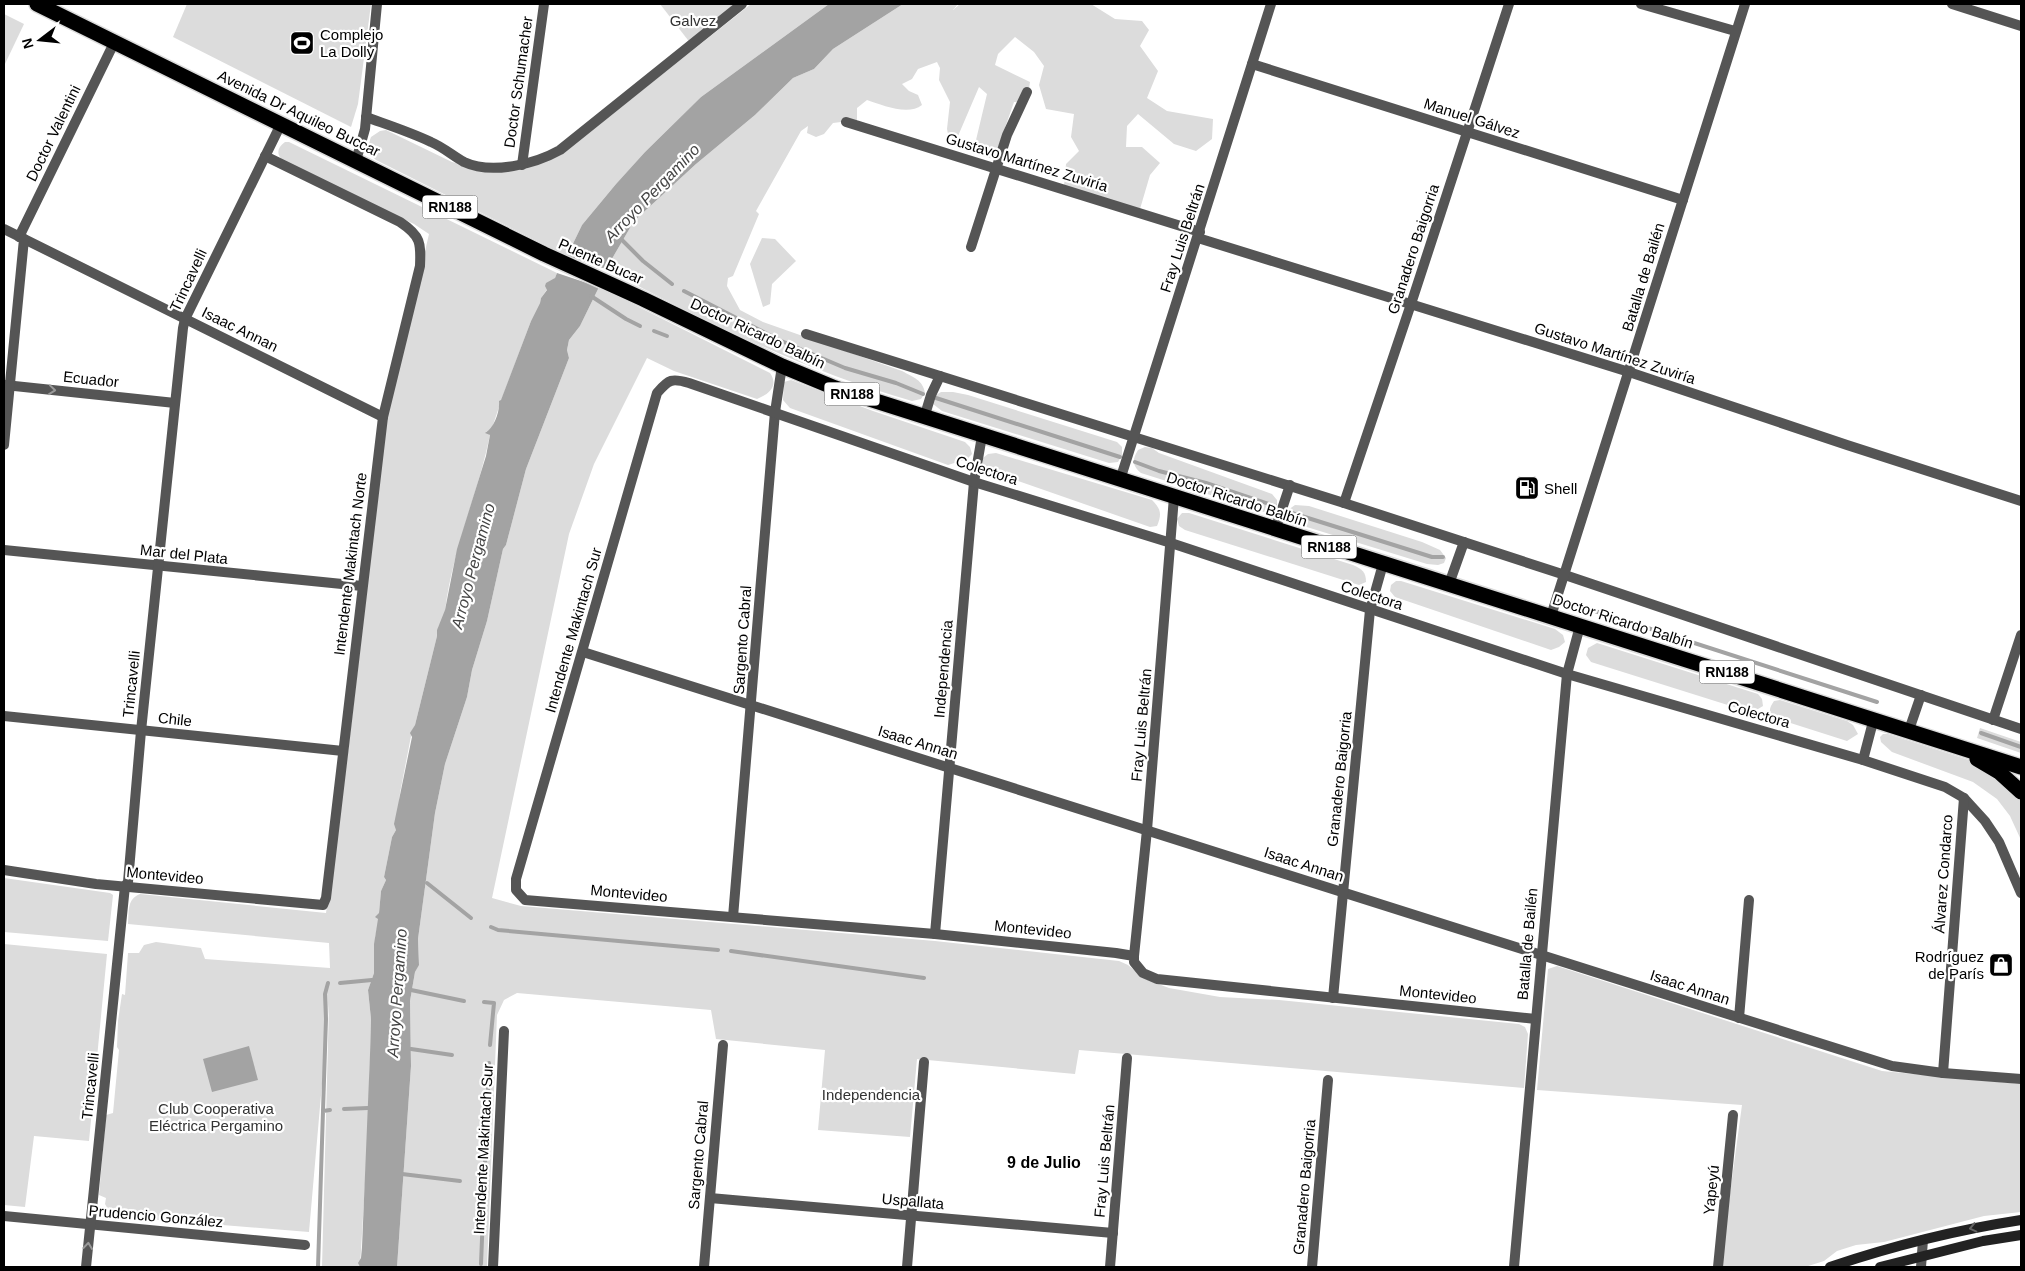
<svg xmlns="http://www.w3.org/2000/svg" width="2025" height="1271" font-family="Helvetica,sans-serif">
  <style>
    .green { fill: #dcdcdc }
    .water { fill: #a3a3a3 }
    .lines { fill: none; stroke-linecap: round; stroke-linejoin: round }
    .stream { stroke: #a3a3a3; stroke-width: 4 }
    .highway-casing { stroke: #dbdbdb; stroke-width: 18 }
    .street { stroke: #555; stroke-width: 10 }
    .secondary { stroke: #222; stroke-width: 10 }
    .highway { stroke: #000; stroke-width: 15 }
    .oneway { stroke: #999 }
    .oneway2 { stroke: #646464 }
    .labels { text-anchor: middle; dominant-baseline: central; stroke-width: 4.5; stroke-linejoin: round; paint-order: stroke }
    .shield { fill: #fff; stroke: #4c4c4c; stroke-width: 1 }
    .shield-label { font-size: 14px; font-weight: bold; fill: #000 }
    .park-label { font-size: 15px; fill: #333; stroke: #fff }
    .poi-label { font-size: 15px; fill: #000; stroke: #fff; text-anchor: start }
    .street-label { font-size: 15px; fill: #000; stroke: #fff }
    .water-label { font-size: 16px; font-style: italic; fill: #444; stroke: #fff }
    .neighbourhood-label { font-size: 16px; font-weight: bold; fill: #000; stroke: #fff }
  </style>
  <rect width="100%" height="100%" fill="#fff"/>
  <!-- green -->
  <g class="green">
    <path d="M187,4h184l-13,100 -7,23 -178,-90z"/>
    <path d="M660,4h74l-43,40z"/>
    <path d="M751,4h78l-128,93 -56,55 -29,32 -34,41 -15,31 -191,-96c-7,-6 -9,-13 -5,-23l9,-6 6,-1 66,32 28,8 88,-21z"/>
    <path d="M903,4h55l-5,6 7,-6h131l24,15 27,2 7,9 -9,16 18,25 -11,27 20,13 46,8 -1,20 -16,12 -22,-7 -36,-30 -11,12 -1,21h16l18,16 -10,12 -10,34 -76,-23 2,-22 13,-13 -8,-14 3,-23 -28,-5 -7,-24 5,-19 -10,-14 -19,-15 -17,17 -3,11 35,17 -3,20h-13l-20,57 -12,-3 -6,-16 11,-46 -8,-7 -21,49 -9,3 -2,-10 3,-27 -11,-22 1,-12 -3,-6 -19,7 -6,10 -10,5 7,7 9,4 4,10c-14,11 -40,0 -55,-5l-10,8v12l-24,3 -9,11 -8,3 -9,-4 1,-7 -7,5 -45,80 3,3 -26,62 -5,2 -1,8 13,24 23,12 139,49c11,6 21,9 23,22l-4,6 -9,2c-107,-30 -208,-80 -306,-132l28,-48 62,-57 59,-49 38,-37 21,-9 19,-20z"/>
    <path d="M4,14l20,10 -20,42z"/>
    <path d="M285,142h4l268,131 -2,5 -14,20 -1,5 -9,18 -30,80 -9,27 -6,4 4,3c-12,59 -38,116 -45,176 -1,9 -9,16 -8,25l-22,89 -3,6 -12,62 -4,37 -4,7 -8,40 2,3 -5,11 -3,33 -3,14 -1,35 -6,17 3,29 -3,114 -8,134h-38l7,-263 -20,228 -197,-16 -7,-12 1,-6 -7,-3 7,-80 7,-2 6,-63 -2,-3 1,-26 4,-27 3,1 3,-42h11l5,-8 12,-3 45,6 4,11 125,9 -1,-25 -201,-19c1,-13 -1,-25 12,-30l186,19 22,-161 39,-335 42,-183 -15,-10 -128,-61c-9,-6 -11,-14 -1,-21z"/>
    <path d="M762,238l13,1 21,22 -24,23 -2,20 -7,3 -13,-43z"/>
    <path d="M599,287l171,86c9,13 -1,21 -13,26l-83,-28 -27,-13 -53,106 -25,70 -77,364 29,8 414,35 184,20 9,4 17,14 24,9 51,9 59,3 240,24 6,3 3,7 -4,54 -445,-38 -4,24 -158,-15 -7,78 -92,-7 7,-80 -109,-11 -5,-29 -194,-17 -13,7 -7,15 -10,252h-90l14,-201 -1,-65 5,-29 4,-8 -1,-25 17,-126 10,-49 22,-67 5,-27 15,-49 16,-72 3,-4 20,-76 43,-111 -2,-8 2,-10 11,-14z"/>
    <path d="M791,380l82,31 92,31 5,5 2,7 -5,5 -19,6 -158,-57 -7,-8 1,-18z"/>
    <path d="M941,392h12l15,3 149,47 5,5v8l-4,7 -9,1 -167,-52 -9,-7v-7z"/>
    <path d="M1145,447l7,1 7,5 113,41 5,6v7l-5,3 -8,2 -123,-39c-9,-8 -9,-13 -3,-23z"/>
    <path d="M996,453l156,47c9,9 10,14 5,26l-7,1 -163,-57 -4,-5v-7l5,-4z"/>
    <path d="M1295,505l14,1 113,36 18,8 6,8 -2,5 -6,2 -11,-1 -130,-40 -7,-4 -4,-5 2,-5z"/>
    <path d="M1182,513h7l164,52c9,4 13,7 13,17l-7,3 -174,-55 -6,-4 -2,-7z"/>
    <path d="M1396,581h5l154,48 8,6 2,7 -6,5 -8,3 -156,-53 -5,-6 1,-6z"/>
    <path d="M1597,643l161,51 4,5 1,7 -5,3 -8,3 -159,-50 -5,-7 2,-7z"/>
    <path d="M1780,700l67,21 6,4 5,9 -11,7 -75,-24c-4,-6 -2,-10 2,-16z"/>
    <path d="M1980,728l41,14v11l-44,-15z"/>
    <path d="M1883,734h5l81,26 40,28 12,12v40l-11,-24 -13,-17 -24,-17 -81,-30 -11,-10 -1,-5z"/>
    <path d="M4,878l106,15 3,2 -5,46 -104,-9z"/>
    <path d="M4,944l103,10 -18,187 -55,-5 -9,71 -21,-2z"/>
    <path d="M1557,966l325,105 139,13v128l-37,4 -100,26 -28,3 -19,6 -13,10 -19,6h-85l22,-162 -205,-15 11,-121z"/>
  </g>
  <!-- water -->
  <g class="water">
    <path d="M829,4h74l-70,45 -19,20 -21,9 -38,37 -59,49 -62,57 -28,48 -39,-13 15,-31 34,-41 29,-32 56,-55z"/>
    <path d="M557,273l42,14 -19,39 -11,14 -2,10 2,8 -43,111 -20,76 -3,4 -16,72 -15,49 -5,27 -22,67 -10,49 -17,126 1,26 -4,7 -5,29 1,65 -14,201h-37l-2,-4 3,-5 1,-11 8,-193 1,-35 -3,-29 6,-17v-29l4,-25 -3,-2 4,-4 2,-22 5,-11 -2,-3 8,-40 4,-7 -2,-6 18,-87 -2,-4 5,-8 22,-89v-6l8,-20 12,-61 29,-93 4,-21 -5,-2c9,-5 15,-21 14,-32l2,-1 30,-79 9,-18 1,-5 6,-8 -2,-4 1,-3 9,-5z"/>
    <path d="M249,1046l9,34 -46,12 -9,-33z"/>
  </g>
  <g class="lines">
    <!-- stream -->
    <g class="stream">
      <path d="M620,238l23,23 29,23"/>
      <path d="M684,291l95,49 66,28 51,15 27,11"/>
      <path d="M591,296l35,23 14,7"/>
      <path d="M654,331l13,5"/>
      <path d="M936,398l184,59"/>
      <path d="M1135,462l24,9 47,12 69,23"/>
      <path d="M1292,513l140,44h11"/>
      <path d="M1567,602l310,100"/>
      <path d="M1981,733l40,14"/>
      <path d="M427,883l44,35"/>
      <path d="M491,927l7,3 220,20"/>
      <path d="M731,951l193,27"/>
      <path d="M340,983l32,-3"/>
      <path d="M411,990l53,11"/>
      <path d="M484,1002l10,1 -4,42"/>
      <path d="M411,1049l41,6"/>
      <path d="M344,1109l24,-1"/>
      <path d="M323,1111l3,-92 -1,-25 3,-11"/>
      <path d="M402,1174l58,7"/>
      <path d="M481,1264l8,-201"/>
      <path d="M318,1267l5,-156 7,-1"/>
    </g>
    <defs>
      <g id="highway">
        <path d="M37,4l507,250 99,45 139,67 53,22 1186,379"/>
        <path d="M1977,759l22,13 22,20"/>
      </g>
    </defs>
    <!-- highway casing -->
    <use href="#highway" class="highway-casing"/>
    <!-- street -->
    <g class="street">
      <path d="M1641,4l94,27"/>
      <path d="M1952,4l69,22"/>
      <path d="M1252,64l431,136"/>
      <path d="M366,117c22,8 44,15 65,25 12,5 22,14 33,20 28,13 71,2 96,-12l182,-146"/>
      <path d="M846,122l354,110"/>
      <path d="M356,161l9,-32 12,-125"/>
      <path d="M522,165l22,-161"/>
      <path d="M4,229l379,188"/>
      <path d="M19,237l95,-194"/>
      <path d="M1198,238l431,134 218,73 174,56"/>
      <path d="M971,247l36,-112 20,-43"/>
      <path d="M806,334l538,169 221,72 456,154"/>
      <path d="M5,385l170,18"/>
      <path d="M924,418l7,-23 9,-19"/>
      <path d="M4,445l20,-206"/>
      <path d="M1120,480l151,-476"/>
      <path d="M1344,503l67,-199 98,-300"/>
      <path d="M1275,530l15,-45"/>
      <path d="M4,550l358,36"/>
      <path d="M1449,584l15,-42"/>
      <path d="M1551,616l194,-612"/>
      <path d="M583,652l1309,414 51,7 78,6"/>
      <path d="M4,716l339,35"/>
      <path d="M1993,720l28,-85"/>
      <path d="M1909,730l12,-35"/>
      <path d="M1863,760l11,-42"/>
      <path d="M4,870l92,14 227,21 3,-7 57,-481 37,-151c1,-23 1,-30 -20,-44l-135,-66"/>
      <path d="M733,917l42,-505 7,-46"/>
      <path d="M935,934l39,-452 8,-46"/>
      <path d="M1134,956l13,-126 27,-333"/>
      <path d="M1333,998l37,-388 13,-46"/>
      <path d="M1739,1018l10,-118"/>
      <path d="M1536,1019l-379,-40 -14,-6 -9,-11v-6l-18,-3 -181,-19 -410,-34 -9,-10v-11l141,-486c12,-14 15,-15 32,-10l285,99 197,61 396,131 296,86 82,27 19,11 21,23 14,21 22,51"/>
      <path d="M1943,1073l21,-275"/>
      <path d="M710,1198l403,35"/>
      <path d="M4,1216l301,29"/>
      <path d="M86,1267l39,-381 3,-4 13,-151 42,-403 2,-9 96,-195"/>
      <path d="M493,1267l11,-236"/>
      <path d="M704,1267l19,-222"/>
      <path d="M907,1267l17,-205"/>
      <path d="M1110,1267l17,-209"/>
      <path d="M1312,1267l16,-187"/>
      <path d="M1514,1267l53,-593 13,-48"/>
      <path d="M1718,1267l15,-152"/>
      <path d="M1921,1267l2,-27"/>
    </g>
    <!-- secondary -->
    <g class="secondary">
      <path d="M1830,1267c62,-21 126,-37 191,-47"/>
      <path d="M1880,1267l103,-26 38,-6"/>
    </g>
    <!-- highway -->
    <use href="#highway" class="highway"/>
  </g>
  <!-- one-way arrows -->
  <defs><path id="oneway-chevron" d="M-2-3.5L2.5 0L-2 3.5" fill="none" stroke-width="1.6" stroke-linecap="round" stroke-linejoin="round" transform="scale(1.25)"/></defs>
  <g class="oneway">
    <use href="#oneway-chevron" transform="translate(52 390) rotate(6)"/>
    <use href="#oneway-chevron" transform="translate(88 1246) rotate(-84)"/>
  </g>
  <use class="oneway2" href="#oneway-chevron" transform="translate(1973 1228) rotate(167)"/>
  <!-- icons -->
  <defs>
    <symbol id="stadium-square" viewBox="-11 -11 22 22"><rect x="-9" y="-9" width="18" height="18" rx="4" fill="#000" stroke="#fff"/><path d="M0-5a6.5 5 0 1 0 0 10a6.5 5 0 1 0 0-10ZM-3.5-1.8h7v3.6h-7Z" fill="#fff"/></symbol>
    <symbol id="fuel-square" viewBox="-11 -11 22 22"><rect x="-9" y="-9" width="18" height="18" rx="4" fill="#000" stroke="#fff"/><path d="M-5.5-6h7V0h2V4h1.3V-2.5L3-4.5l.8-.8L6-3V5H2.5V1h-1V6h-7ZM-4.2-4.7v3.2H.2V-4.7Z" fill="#fff"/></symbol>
    <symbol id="shop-square" viewBox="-11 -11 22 22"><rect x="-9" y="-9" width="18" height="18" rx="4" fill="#000" stroke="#fff"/><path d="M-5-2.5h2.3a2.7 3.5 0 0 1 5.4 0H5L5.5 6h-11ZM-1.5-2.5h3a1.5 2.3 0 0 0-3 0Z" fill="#fff"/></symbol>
  </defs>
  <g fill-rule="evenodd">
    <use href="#stadium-square" x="288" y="29" width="28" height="28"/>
    <use href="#fuel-square" x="1513" y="474" width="28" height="28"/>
    <use href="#shop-square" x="1987" y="951" width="28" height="28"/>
  </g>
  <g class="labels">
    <!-- shield labels -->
    <g class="shield">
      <rect x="422.5" y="195.5" width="55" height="23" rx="4"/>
      <rect x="824.5" y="382.5" width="55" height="23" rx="4"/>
      <rect x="1301.5" y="535.5" width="55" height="23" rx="4"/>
      <rect x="1699.5" y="660.5" width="55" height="23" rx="4"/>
    </g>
    <g class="shield-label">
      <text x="450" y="207">RN188</text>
      <text x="852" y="394">RN188</text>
      <text x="1329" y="547">RN188</text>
      <text x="1727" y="672">RN188</text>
    </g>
    <!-- park labels -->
    <g class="park-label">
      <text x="693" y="20">Galvez</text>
      <text x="871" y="1094">Independencia</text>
      <text x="216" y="1108">Club Cooperativa<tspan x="216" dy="17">Eléctrica Pergamino</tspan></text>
    </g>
    <!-- poi labels -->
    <g class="poi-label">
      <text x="320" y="34">Complejo<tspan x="320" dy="17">La Dolly</tspan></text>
      <text x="1544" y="488">Shell</text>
      <text x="1984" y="956" text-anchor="end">Rodríguez<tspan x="1984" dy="17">de París</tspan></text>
    </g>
    <!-- street labels -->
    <g class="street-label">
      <text transform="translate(518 82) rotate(-82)">Doctor Schumacher</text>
      <text transform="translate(299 113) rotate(26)">Avenida Dr Aquileo Buccar</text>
      <text transform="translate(1472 118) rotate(18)">Manuel Gálvez</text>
      <text transform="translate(53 133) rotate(-64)">Doctor Valentini</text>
      <text transform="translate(1027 162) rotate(17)">Gustavo Martínez Zuviría</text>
      <text transform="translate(1182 238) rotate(-72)">Fray Luis Beltrán</text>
      <text transform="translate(1413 249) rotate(-72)">Granadero Baigorria</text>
      <text transform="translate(601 261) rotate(24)">Puente Bucar</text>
      <text transform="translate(1643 277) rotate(-73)">Batalla de Bailén</text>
      <text transform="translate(188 280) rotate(-65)">Trincavelli</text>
      <text transform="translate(240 329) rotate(26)">Isaac Annan</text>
      <text transform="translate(758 333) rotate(25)">Doctor Ricardo Balbín</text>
      <text transform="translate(1615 353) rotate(18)">Gustavo Martínez Zuviría</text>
      <text transform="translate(91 379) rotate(6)">Ecuador</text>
      <text transform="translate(987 470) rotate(18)">Colectora</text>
      <text transform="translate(1237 499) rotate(18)">Doctor Ricardo Balbín</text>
      <text transform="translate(184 554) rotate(6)">Mar del Plata</text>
      <text transform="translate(350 564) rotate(-83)">Intendente Makintach Norte</text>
      <text transform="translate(1372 595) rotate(18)">Colectora</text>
      <text transform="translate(1623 621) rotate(18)">Doctor Ricardo Balbín</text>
      <text transform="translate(573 630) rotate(-74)">Intendente Makintach Sur</text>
      <text transform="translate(742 640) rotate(-86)">Sargento Cabral</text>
      <text transform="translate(943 669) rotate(-85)">Independencia</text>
      <text transform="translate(131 684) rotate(-84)">Trincavelli</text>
      <text transform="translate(1759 714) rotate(16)">Colectora</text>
      <text transform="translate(175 719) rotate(6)">Chile</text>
      <text transform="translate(1141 725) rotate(-85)">Fray Luis Beltrán</text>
      <text transform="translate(918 742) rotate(17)">Isaac Annan</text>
      <text transform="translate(1339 779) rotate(-84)">Granadero Baigorria</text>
      <text transform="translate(1304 864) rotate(18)">Isaac Annan</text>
      <text transform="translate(1943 874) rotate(-86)">Álvarez Condarco</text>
      <text transform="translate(165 875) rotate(5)">Montevideo</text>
      <text transform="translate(629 893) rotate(5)">Montevideo</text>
      <text transform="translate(1033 929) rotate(6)">Montevideo</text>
      <text transform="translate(1527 944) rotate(-85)">Batalla de Bailén</text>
      <text transform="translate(1690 987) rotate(18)">Isaac Annan</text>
      <text transform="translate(1438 994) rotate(6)">Montevideo</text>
      <text transform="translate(90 1086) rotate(-84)">Trincavelli</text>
      <text transform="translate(483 1149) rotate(-87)">Intendente Makintach Sur</text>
      <text transform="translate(698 1155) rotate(-85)">Sargento Cabral</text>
      <text transform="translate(1104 1161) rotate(-85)">Fray Luis Beltrán</text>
      <text transform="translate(1304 1187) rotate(-85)">Granadero Baigorria</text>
      <text transform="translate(1711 1190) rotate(-84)">Yapeyú</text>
      <text transform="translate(913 1201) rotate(5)">Uspallata</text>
      <text transform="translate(156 1216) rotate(5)">Prudencio González</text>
    </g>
    <!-- water labels -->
    <g class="water-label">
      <text transform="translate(652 193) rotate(-46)">Arroyo Pergamino</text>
      <text transform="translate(473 566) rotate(-75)">Arroyo Pergamino</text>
      <text transform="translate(397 993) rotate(-86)">Arroyo Pergamino</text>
    </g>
    <!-- neighbourhood labels -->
    <g class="neighbourhood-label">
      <text x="1044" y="1162">9 de Julio</text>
    </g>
  </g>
  <!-- border -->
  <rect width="2025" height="1271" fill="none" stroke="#000000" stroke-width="10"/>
  <!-- north arrow -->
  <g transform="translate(40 40) rotate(254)" stroke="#ffffff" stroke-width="4" paint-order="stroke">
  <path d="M0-4L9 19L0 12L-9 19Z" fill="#000000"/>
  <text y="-8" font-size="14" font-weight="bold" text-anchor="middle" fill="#000000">N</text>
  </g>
</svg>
